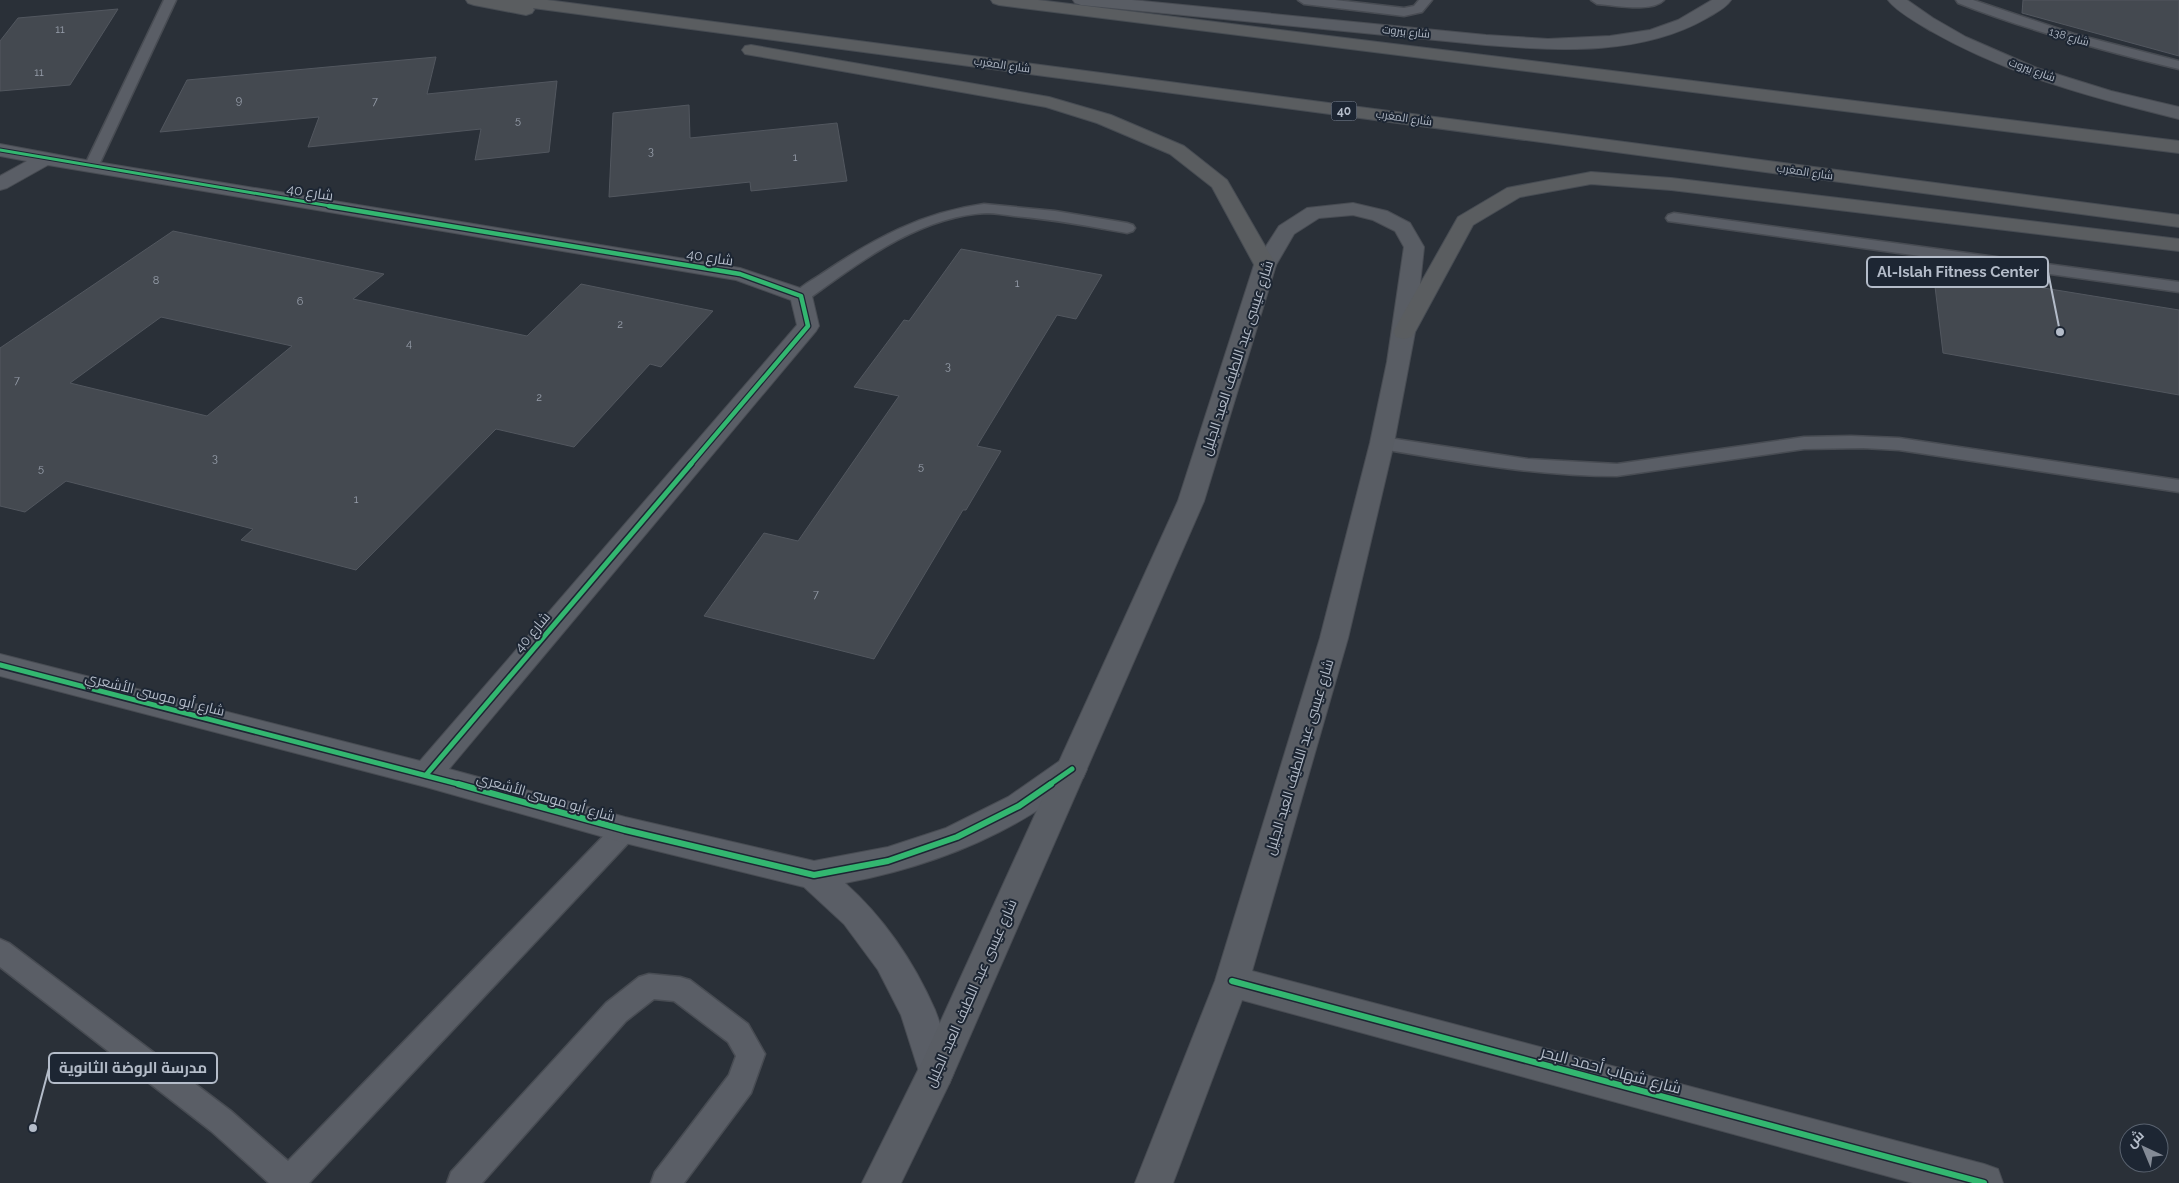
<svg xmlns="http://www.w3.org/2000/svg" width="2179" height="1183" font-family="Raleway,Cairo,sans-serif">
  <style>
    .building { fill: #444950; stroke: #52575f; fill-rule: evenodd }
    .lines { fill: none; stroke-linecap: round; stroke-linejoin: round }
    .lane-casing { stroke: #484c53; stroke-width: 3 }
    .street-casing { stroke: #484c53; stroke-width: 2 }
    .secondary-casing { stroke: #484c53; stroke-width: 2 }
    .highway-casing { stroke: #474c53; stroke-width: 2 }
    .lane { fill: #5a5e66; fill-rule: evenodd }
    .street { fill: #5a5e66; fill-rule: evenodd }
    .secondary { fill: #595d64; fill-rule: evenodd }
    .highway { fill: #5a5d60; fill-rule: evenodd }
    .cycleway-far3-casing { stroke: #1d2633; stroke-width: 5 }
    .cycleway-far2-casing { stroke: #1d2633; stroke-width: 7 }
    .cycleway-far1-casing { stroke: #1d2633; stroke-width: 8 }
    .cycleway-casing { stroke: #1d2633; stroke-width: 9 }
    .cycleway-far3 { stroke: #33b770; stroke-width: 3 }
    .cycleway-far2 { stroke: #33b770; stroke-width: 4.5 }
    .cycleway-far1 { stroke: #33b770; stroke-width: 5 }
    .cycleway { stroke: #33b770; stroke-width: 6 }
    .labels { text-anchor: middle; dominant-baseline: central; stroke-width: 4; stroke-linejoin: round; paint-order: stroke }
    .number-label { font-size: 11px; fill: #989fab }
    .far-street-label { font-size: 11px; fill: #b4bcc9; stroke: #1d2633 }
    .shield { fill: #1d2633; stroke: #878f9c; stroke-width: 1 }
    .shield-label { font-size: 12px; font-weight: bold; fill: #b4bcc9 }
    .street-label { font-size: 14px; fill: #b4bcc9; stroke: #1d2633 }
    .near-street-label { font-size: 16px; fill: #b4bcc9; stroke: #1d2633 }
    .leader { fill: none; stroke: #b4bcc9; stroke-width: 2 }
    .callout-dot { fill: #b4bcc9; stroke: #1d2633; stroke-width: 2 }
    .callout { fill: #1d2633; stroke: #b4bcc9; stroke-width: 2 }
    .callout-label { font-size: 15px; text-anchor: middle; font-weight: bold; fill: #b4bcc9 }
  </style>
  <rect width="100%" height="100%" fill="#2a3038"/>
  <!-- building -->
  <g class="building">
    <path d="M2023,0h156v56l-157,-43z"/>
    <path d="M118,9l-48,76 -70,6v-50l18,-23z"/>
    <path d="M436,57l-9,37 130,-13 -8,71 -74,8 6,-31 -173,18 11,-30 -159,15 27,-52z"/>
    <path d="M689,105l1,33 147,-15 10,58 -96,10 -1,-9 -141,15 4,-84z"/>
    <path d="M173,231l211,43 -31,25 174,37 54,-52 132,27 -52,56 -11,-3 -76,83 -78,-18 -140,141 -115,-30 12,-11 -187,-48 -41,31 -25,-6v-158zM161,317l131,29 -85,70 -137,-33z"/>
    <path d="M961,249l141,26 -26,44 -19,-4 -80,131 24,5 -35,59h-3l-89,149 -170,-43 60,-83 34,8 101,-145 -45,-9 50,-67 5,1z"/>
    <path d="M1933,270l246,40v85l-236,-42z"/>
  </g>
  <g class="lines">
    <defs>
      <g id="lane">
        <path d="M164,0h12l-78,167 -2,3h-10l-2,-3z"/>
        <path d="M1298,0h37l69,8 10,-2 5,-6h13l-10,12 -18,4 -100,-12z"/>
        <path d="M1591,0h73c-12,13 -50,5 -67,4z"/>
        <path d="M1956,0h17l101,34 105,27v8c-75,-18 -149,-38 -221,-66z"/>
        <path d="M984,204l71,7 72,12 6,2 2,3 -2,3 -6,2c-38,-7 -75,-14 -113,-17 -9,-1 -18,-3 -27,-3 -68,3 -127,49 -180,87h-12l-2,-4c6,-10 20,-16 30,-23 52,-35 98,-60 161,-69z"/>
        <path d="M1674,213l505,69v10l-511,-71 -2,-3 2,-3z"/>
        <path d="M1851,436l48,2 280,42v12l-280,-42 -36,-2 -59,1 -187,27c-80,0 -157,-14 -235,-27l-7,-2 -3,-4 3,-4 7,-2 146,22 89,5 187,-27z"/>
        <path d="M625,820l9,3 3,7 -3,7 -325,346h-40l-58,-52 -211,-164v-28l9,4 222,168 57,50 328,-338z"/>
        <path d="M649,974l31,3 10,3 58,44 17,30 -14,39 -67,90h-33l4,-11 74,-97 7,-19 -8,-14 -54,-41 -20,-2 -28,22 -144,162h-35l4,-11 155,-169 33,-26z"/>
      </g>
      <path id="street" d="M0,144l91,17 649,107 69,23 3,5 7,30 -3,5 -367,438 176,48 189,44 74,-14 58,-19 62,-31 53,-37 11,-3 11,3 4,9 -4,9c-18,12 -35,26 -53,37 -56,34 -121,56 -185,68 39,35 69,79 90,127 8,20 13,42 19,62l-5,12 -13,5 -13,-5 -22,-69 -23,-45 -34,-46 -40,-37 -179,-44 -199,-56 -426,-111v-22l420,107 377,-436 -6,-25 -55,-20 -688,-115 -41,23 -7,2v-14l27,-15 -27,-5z"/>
      <g id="secondary">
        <path d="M1073,0h59l354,35 62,4 62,-3 40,-6 28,-10 34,-20h19c-5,8 -16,13 -24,18 -66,38 -148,33 -221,27l-405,-40 -6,-2z"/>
        <path d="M1888,0h19l26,18 33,19 71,31 74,23 68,16v12c-86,-21 -171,-44 -248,-88 -12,-7 -35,-20 -43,-31z"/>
        <path d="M1353,203l34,8 23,12 14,24 -9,85 -21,111 -46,195 -96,333 732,193 14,5 5,14h-90l-671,-183 -69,183h-38l80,-202 105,-343 50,-195 17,-81 17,-115 -9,-16 -22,-11 -20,-5 -34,3 -25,16 -18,31 -72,236 -255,583 -48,99h-39l61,-123 255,-559 76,-236 25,-39 28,-18z"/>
      </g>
      <g id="highway">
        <path d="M466,0h81l1632,215v12l-1646,-219 1,2 -2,3 -6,2 -52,-10 -6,-2z"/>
        <path d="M991,0h47l1141,141v12l-1180,-148 -6,-2z"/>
        <path d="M751,45l298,52 62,18 73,31 43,34 49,85 -3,5 -8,1 -8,-1 -45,-83 -42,-33 -73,-31 -51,-16 -301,-53 -3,-4 3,-4z"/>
        <path d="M1591,172l80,6 508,61v12l-508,-61 -80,-6 -71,13 -47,28 -58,107 -3,5 -8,2 -8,-2 -3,-5 65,-115 49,-29z"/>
      </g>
    </defs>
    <!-- lane casing -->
    <use href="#lane" class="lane-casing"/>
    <!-- street casing -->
    <use href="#street" class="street-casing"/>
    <!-- secondary casing -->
    <use href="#secondary" class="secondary-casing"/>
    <!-- highway casing -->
    <use href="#highway" class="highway-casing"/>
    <!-- lane -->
    <use href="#lane" class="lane"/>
    <!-- street -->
    <use href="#street" class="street"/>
    <!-- secondary -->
    <use href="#secondary" class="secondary"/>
    <!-- highway -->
    <use href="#highway" class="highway"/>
    <defs>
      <path id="cycleway-far3" d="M0,150l336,57"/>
      <path id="cycleway-far2" d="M329,206l411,68 61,22 7,30 -118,139"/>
      <g id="cycleway-far1">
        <path d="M0,665l462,120"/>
        <path d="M426,775l265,-311"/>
        <path d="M1049,785l23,-16"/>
      </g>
      <g id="cycleway">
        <path d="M458,784l167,46 189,45 74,-14 69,-24 62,-31 32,-22"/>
        <path d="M1232,981l752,202"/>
      </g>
    </defs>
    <!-- cycleway-far3 casing -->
    <use href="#cycleway-far3" class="cycleway-far3-casing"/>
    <!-- cycleway-far2 casing -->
    <use href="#cycleway-far2" class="cycleway-far2-casing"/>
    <!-- cycleway-far1 casing -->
    <use href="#cycleway-far1" class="cycleway-far1-casing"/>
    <!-- cycleway casing -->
    <use href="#cycleway" class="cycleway-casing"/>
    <!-- cycleway-far3 -->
    <use href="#cycleway-far3" class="cycleway-far3"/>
    <!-- cycleway-far2 -->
    <use href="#cycleway-far2" class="cycleway-far2"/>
    <!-- cycleway-far1 -->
    <use href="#cycleway-far1" class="cycleway-far1"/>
    <!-- cycleway -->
    <use href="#cycleway" class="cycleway"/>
  </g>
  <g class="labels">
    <!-- number labels -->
    <g class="number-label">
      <text x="60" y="29">11</text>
      <text x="39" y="72">11</text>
      <text x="239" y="100">9</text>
      <text x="375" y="101">7</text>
      <text x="518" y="120">5</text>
      <text x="651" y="151">3</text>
      <text x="795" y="157">1</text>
      <text x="156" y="280">8</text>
      <text x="1017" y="283">1</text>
      <text x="300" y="301">6</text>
      <text x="620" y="324">2</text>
      <text x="409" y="343">4</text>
      <text x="948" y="366">3</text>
      <text x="17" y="380">7</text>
      <text x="539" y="397">2</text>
      <text x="215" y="458">3</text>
      <text x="921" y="466">5</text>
      <text x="41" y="468">5</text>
      <text x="356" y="499">1</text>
      <text x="816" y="594">7</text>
    </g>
    <!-- far-street labels -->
    <g class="far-street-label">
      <text transform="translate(1406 32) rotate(6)">شارع بيروت</text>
      <text transform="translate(2069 37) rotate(16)">شارع 138</text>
      <text transform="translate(1002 65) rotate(8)">شارع المغرب</text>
      <text transform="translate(2032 70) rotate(20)">شارع بيروت</text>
      <text transform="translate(1404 118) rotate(8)">شارع المغرب</text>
      <text transform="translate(1805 172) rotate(8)">شارع المغرب</text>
    </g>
    <!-- shield labels -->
    <rect class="shield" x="1331.5" y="101.5" width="25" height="19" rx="4"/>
    <g class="shield-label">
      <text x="1344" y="111">40</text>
    </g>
    <!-- street labels -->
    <g class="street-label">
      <text transform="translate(310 192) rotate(9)">شارع 40</text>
      <text transform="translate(710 257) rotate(9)">شارع 40</text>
      <text transform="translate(1237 358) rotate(-72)">شارع عيسى عبد اللطيف العبد الجليل</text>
      <text transform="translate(532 632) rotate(-50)">شارع 40</text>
      <text transform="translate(155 694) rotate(14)">شارع أبو موسى الأشعري</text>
      <text transform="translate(1299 757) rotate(-73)">شارع عيسى عبد اللطيف العبد الجليل</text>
      <text transform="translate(546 797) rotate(16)">شارع أبو موسى الأشعري</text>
      <text transform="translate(971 993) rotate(-66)">شارع عيسى عبد اللطيف العبد الجليل</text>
    </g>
    <!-- near-street labels -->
    <g class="near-street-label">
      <text transform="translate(1611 1070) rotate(15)">شارع شهاب أحمد البحر</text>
    </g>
  </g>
  <!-- callouts -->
  <path class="leader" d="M2060 332L2048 272M33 1128L49 1068"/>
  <g class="callout-dot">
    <circle cx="2060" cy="332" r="5"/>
    <circle cx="33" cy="1128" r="5"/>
  </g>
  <g class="callout">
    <rect x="1867" y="257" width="181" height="30" rx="5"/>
    <rect x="49" y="1053" width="168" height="30" rx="5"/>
  </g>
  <g class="callout-label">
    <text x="1958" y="277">Al-Islah Fitness Center</text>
    <text x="133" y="1073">مدرسة الروضة الثانوية</text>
  </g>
  <!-- north arrow -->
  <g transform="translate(2144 1148) rotate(316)"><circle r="24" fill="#1d2633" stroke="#59626f"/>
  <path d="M0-4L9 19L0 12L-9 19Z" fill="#848b96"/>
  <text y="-8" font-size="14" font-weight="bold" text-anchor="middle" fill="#b4bcc9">ش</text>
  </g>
</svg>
